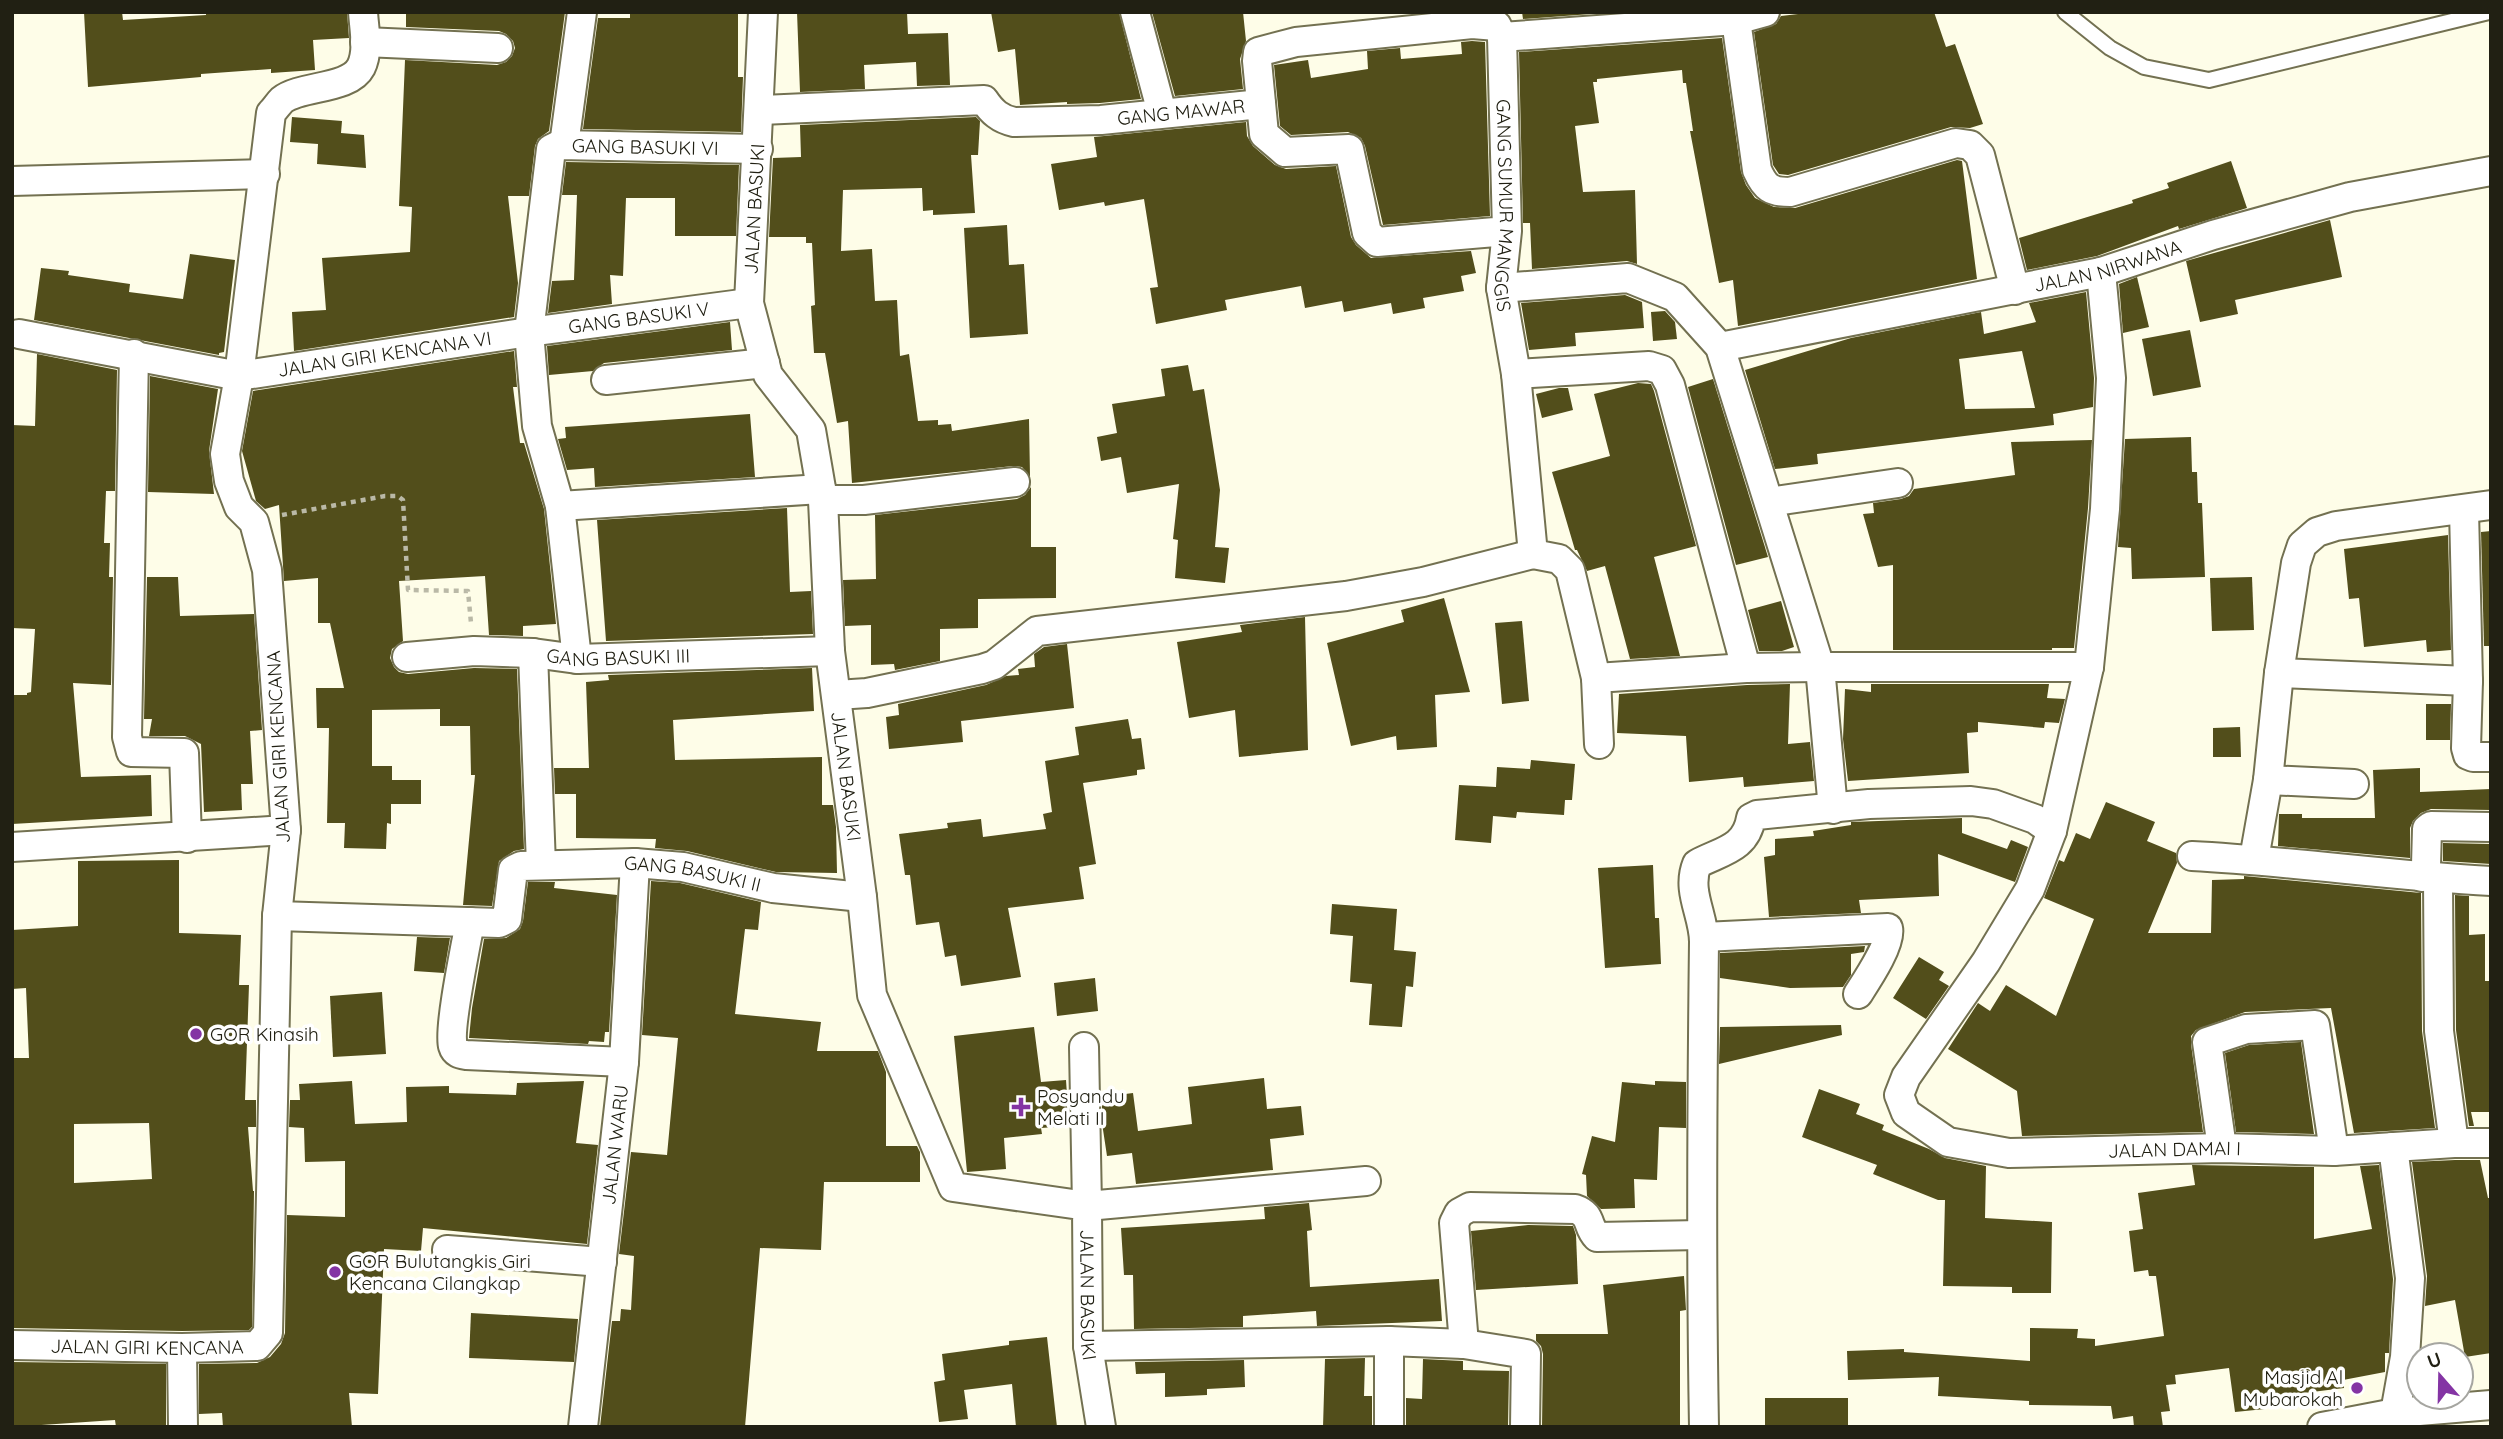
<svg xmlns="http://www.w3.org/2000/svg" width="2503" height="1439" font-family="Quicksand,sans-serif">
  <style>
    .building { fill: #524e1b; fill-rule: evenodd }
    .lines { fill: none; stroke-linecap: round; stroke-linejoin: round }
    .service-casing { stroke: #737151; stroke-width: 18 }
    .minor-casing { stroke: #737151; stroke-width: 32 }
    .path { stroke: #bab9a7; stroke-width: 4.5; stroke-dasharray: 5 5; stroke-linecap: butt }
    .service { stroke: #fff; stroke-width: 14 }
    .minor { stroke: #fff; stroke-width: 28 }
    .poi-dot { fill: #8434a4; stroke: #fff; stroke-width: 2.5 }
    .labels { text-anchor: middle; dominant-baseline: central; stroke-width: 7; stroke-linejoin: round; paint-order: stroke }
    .street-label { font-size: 19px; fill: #212013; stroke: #fff }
    .poi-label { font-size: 19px; fill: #212013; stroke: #fff; text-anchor: start }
  </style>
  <rect width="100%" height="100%" fill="#fefde8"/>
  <!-- building -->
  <g class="building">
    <path d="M84,12h38l1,8 83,-5v-3h141l2,26 -36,2 2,30 -44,3v-4l-70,5v3l-113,10z"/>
    <path d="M406,12h159l-16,119 -11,8 -3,7 -6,50h-21l10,87 -4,34 -220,34 -2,-39 34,-2 -4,-52 88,-6 2,-45 -13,-1 6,-146 92,5 9,-3 6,-6 3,-8 -2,-7 -7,-7 -7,-3 -93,-4z"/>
    <path d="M630,12h108v65h5l-2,55 -158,-3 15,-111h32z"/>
    <path d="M797,12h110l1,22 40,-1 2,52 -33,1 -1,-24 -52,3 1,24 -65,3z"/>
    <path d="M991,12h128l22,87 -41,4 -33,1v-2l-47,3 -5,-56 -17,3z"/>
    <path d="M1152,12h91l3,29 -6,18 3,30 -68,7z"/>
    <path d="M1522,12h69v2l-68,5z"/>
    <path d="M1815,12h119l12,35 9,-3 28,80 -13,4 -19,-1 -163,48 -9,-1 -6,-9 -19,-133 22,-8 5,-8z"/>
    <path d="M1722,38l19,134 5,13 9,13 19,9 21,1 162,-48 5,1 15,118 -239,47 -5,-46 -14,3 -29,-152h3l-7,-48h-3l-1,-13 -85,9v3h-4l6,41 -24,3 8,66 52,-2 2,74 -10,-3 -95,8 -2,-46h-7l-4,-171z"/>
    <path d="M1472,41l13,1 5,174 -107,9 -18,-79 -4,-8 -13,-6 -57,3 -11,-9 -6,-61 34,-5 3,18 57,-9 -1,-18 33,-3 1,11 61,-5 -1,-12z"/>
    <path d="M292,117l50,4 -1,12 23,2 2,33 -49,-4 1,-20 -28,-2z"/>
    <path d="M976,117l4,4 -2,34h-7l4,58 -42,2v-5l-10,1 -1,-23 -79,2 -2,61 31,-2 3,52 22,-1 3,56 9,-2 9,67 20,-1v5l13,-1 1,7 77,-12 1,58 -8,-10 -9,-1 -161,17 -4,-62 -11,2 -12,-70h-11l-3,-47 4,-1 -3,-62h-6v-6h-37l4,-79 28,-1 -1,-32z"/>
    <path d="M1246,122l1,14 6,10 22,19 11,4 50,-3 15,71 5,8 15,13 100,-7 5,22 -15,3 3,15 -41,7 2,10 -32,6 -2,-11 -47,9 -2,-11 -37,7 -4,-22 -76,14 2,10 -71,14 -6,-36 8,-1 -14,-88 -39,7 -1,-4 -45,8 -8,-46 46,-7 -3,-20z"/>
    <path d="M2231,161l16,47 -68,21 -1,-3 -81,30 -70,14 -8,-32 114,-35 -1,-3 37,-12 -2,-5z"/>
    <path d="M566,162l173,3 -3,71h-61v-38h-49l-3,78 -13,-1 2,29 -64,9 4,-32 22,-1 3,-85h-15z"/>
    <path d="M2330,220l12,57 -107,23 3,14 -38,8 -14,-61z"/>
    <path d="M1007,225l2,40 15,-1 4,70 -58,4 -6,-110z"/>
    <path d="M190,254l45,6 -11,92 -5,1v2l-185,-35 7,-52 28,3 -1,4 62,9 -1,8 54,7z"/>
    <path d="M2137,277l12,50 -26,6 -4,-49z"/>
    <path d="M2086,292l8,86 -1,29 -40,7 1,11 -237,29 1,10 -43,5 -30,-99 106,-32 130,-26 3,22 52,-12 -7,-19zM2022,351l13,57 -70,1 -6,-50z"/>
    <path d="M1625,295l17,7 2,26 -69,5 1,13 -47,4 -8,-47z"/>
    <path d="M1665,311l10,11 2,17 -24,2 -2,-29z"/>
    <path d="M730,322l2,28 -128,13 -11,8 -44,4 -2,-29z"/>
    <path d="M2190,330l11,57 -48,9 -11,-57z"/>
    <path d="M514,351l3,36h-4l7,56h4l20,66 12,115 -33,2v10l-34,-1 -4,-59 -86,5 4,60 -11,8 -2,9 4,9 5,5 9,2 66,-6 43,1 7,180 -10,2 -15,10 -7,45 -29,-1 12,-130h-4l-1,-49h-30v-17l-68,1v56h20v14h29v24h-30v20l-4,-1 -1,26 -42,-1 1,-25h-18l2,-95h-12l-1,-40h28l-14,-65h-12v-45l-34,3 -5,-76 -14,4 -9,-8 -14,-50 11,-60z"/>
    <path d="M37,354l80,16 -2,121h-9l-2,52h6l-1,34h4l-2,108 -38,-2 8,94 70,-2 1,41 -140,8v-129h15v-2l4,-1 4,-63 -23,-1v-203l23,1z"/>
    <path d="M1188,365l5,26 11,-2 16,101 -5,57 14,1 -4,35 -50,-5 3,-38 -5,-1 6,-55 -52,9 -6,-36 -20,4 -4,-24 20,-4 -5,-29 53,-8 -4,-27z"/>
    <path d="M150,376l68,13 -9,62 5,43 -66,-2z"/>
    <path d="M1713,379l55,178 -32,8 -48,-178z"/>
    <path d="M1638,383l13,1 3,7 42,155 -42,11 26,99 -50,3 -25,-93 -18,5 -10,-21h-2l-23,-78 58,-16 -16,-62z"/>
    <path d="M1559,388h9l5,22 -31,8 -6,-24z"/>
    <path d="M750,414l5,63 -160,10 -1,-19 -27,2 -9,-31 8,-1 -1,-11z"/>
    <path d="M2191,437l1,35h5l1,31h4l3,74 -73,2 -1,-31 -13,-1 7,-108z"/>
    <path d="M2092,440l-4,68 -14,140h-22v2h-159v-85l-15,2 -15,-53 11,-1 -1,-10 28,-4 8,-3 5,-7 101,-14 -4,-33z"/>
    <path d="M1031,487v60h25v51l-78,1v29l-38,1v32l-45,9 -1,-6 -23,1v-40l-26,1 -2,-46 33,-1 -1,-64 142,-16 8,-4z"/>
    <path d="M787,508l3,84 21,-1 2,43 -207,7 -9,-121z"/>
    <path d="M2491,531v115h-7l-3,-114z"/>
    <path d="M2448,535l3,115 -24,2 -1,-12 -62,7 -5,-49 -10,1 -5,-50z"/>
    <path d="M147,577h31l2,39 74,-2 8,116 -12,1 3,53h-12l1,26 -38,2 -3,-68 -16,-8h-36l3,-17h-8z"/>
    <path d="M2252,577l2,53 -42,1 -2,-53z"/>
    <path d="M1444,598l26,94 -35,3 2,52 -40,3 -1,-14 -45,10 -24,-103 77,-21 -3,-12z"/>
    <path d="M1781,601l13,46 -12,4h-23l-11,-41z"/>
    <path d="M1305,617l3,133 -69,7 -4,-47 -46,8 -12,-76 65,-10 -2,-7z"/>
    <path d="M1522,621l7,80 -27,3 -7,-81z"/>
    <path d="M1067,644l7,64 -113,13 2,21 -74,7 -3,-32 13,-2 -1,-11 88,-19 20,-9 13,-1 -1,-6 17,-2 -1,-13 10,-7z"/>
    <path d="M812,668l2,43 -141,9 2,40 147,-3v48h11l3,22 1,46 -61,-1 -89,-21 -32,-3 1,-9 -80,-1v-44h-21l-1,-26h35l-3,-86 23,-2 -1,-5z"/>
    <path d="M1790,684l-2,60 22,-2 4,39 -70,6 -1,-10 -54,5 -3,-46 -69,-3 2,-39 128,-9z"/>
    <path d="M1871,684h178l-2,14 18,1 -6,24 -14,-1 -1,6 -66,-6v10l-11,1 2,40 -121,8 -5,-42 2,-50 26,3z"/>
    <path d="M2426,704h25l-1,36h-24z"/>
    <path d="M1128,719l4,20 9,-1 4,31 -8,1v5l-54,8 13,81 -17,3 5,32 -76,9 13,69 -60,9 -5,-31 -11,2 -6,-35 -23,3 -6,-50h-5l-6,-41 49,-6 -1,-5 34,-4 2,18 63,-8 -3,-15 9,-2 -7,-51 34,-6 -4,-28z"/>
    <path d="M2240,727l1,30h-28v-29z"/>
    <path d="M1531,760l44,4 -3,36h-7l-1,15 -47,-3 -1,6 -23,-2 -2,27 -36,-3 4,-55 37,2 1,-20 33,2z"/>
    <path d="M2420,768v24l71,-3v21l-60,-1 -10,4 -8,8 -3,7v30l-132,-12 1,-32h23v4h73l-2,-48z"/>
    <path d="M2106,802l49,20 -8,19 29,12 1,10 -29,70h63l1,-53 32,-1v-3l177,17 1,138 13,97 -81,5 -23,-125 -86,4 -49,18 -5,6v8l12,88 -181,4 -5,-45 -69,-42 30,-46 12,8 16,-26 50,31 38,-97 -50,-21 15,-38 5,2 12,-29 14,6z"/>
    <path d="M1962,818v15l45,16 4,-9 17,7 -13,35 -77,-28 1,42 -80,4 2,13 -92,4 -5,-60 11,-2v-16l39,-3 -1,-5 38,-6v-3z"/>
    <path d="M2443,843l48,1v20l-48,-3z"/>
    <path d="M179,860v73l62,2 -2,50h10l-4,115h11v27h-8l5,64h1l-2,136 -3,3 -67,1 -170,-3v-270h17l-3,-70 -14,1v-59l66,-4v-65zM149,1123l3,56 -78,4v-59z"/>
    <path d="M1653,865l2,53h4l2,46 -56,4 -7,-100z"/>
    <path d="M651,881l29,2 81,19 -3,28 -13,-1 -10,85 86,8 -4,29h61l8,21v74h31l3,6v30h-96l-3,68 -61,-2 -15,179h-145l12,-106h8l1,-12 10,1 3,-54 -15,-2 12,-102 36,3 11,-117 -36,-3z"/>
    <path d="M528,882h27l-1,6 63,7 -8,137h-4l-1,10 -15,-1 -1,3 -119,-6 3,-30 12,-69 22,-1 14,-9 3,-8z"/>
    <path d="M2455,895l14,1v39l16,-1v47h6v131h-20l3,14h-5l-13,-96z"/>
    <path d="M1332,904l65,5 -3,41 22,2 -3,35 -7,-1 -4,41 -33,-2 3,-41 -22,-2 3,-46 -23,-2z"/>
    <path d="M417,937l33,1 -6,35 -30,-2z"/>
    <path d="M1865,946l-1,6 -13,2v21l-8,12 -53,1 -70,-10v-25z"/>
    <path d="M1919,957l25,15 -5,8 10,6 -23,33 -33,-21z"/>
    <path d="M1095,978l3,33 -41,5 -3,-33z"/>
    <path d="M382,992l4,62 -53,3 -3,-61z"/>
    <path d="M1841,1025l1,10 -123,29 1,-37z"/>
    <path d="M1034,1027l7,55 25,-2 3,46 -28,2 1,6 -38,4 2,31 -39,3 -13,-136z"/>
    <path d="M2301,1042l13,92 -78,-2 -11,-79 24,-8z"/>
    <path d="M1264,1078l3,31 34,-3 3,29 -34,4 3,31 -137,14 -4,-31 -25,3 -5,-33v-26l31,-4 5,38 54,-7 -4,-37z"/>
    <path d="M352,1081l3,43 52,-2 -1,-35 43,-1v7l67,2 1,-12 67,-2 -8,62 22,2 -11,99 -164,-16 -2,23 -37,-2 -6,145 -29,-1 3,34h-129l-1,-14 -23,1v-50l58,-1 13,-6 11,-13 4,-11 2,-118 58,2v-56l-40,1 -1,-34 -15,-1 1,-27h10l-1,-16z"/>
    <path d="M1655,1081l31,1v46l-27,-1 -2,53 -23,-1 1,29 -34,1 -14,-13 -1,-21 -4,-1 10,-38 23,6 7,-60 33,3z"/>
    <path d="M1819,1089l41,15 -4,10 28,11 -2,5 47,19 16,9 41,8 -1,52 67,4 -1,71h-39v-6l-69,-1 2,-86h-7l-65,-26 4,-9 -75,-28z"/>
    <path d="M2455,1160h25l8,38h3v155l-26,4 -10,-57 -30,6 2,-30 -15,-114z"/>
    <path d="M2192,1165l122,2v72l58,-10 -12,-63 19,-1 14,114 -4,74h-4v19l-42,8 1,8 -80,10 1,11 -30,3 -6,-44 -54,7 1,9 -10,1 4,26 -9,1 2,15h-29l-1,-11 -20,3 -2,-13 -82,-1v-4l-91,-5 1,-19 -91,3 -1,-29 57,-2v3l126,9v-33l48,1 -1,9 18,1v7l69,-10 -8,-60h-7l-1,-6 -14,2 -5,-41 14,-2 -5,-36 57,-8z"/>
    <path d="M1309,1203l3,27 -5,1 3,56 129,-8 3,42 -125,5 -1,-15 -73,5v11l-109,2 -1,-54h-9l-3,-47 144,-9 -1,-12z"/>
    <path d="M1528,1225l45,1 3,9 2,49 -102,6 -5,-59z"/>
    <path d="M1684,1276l2,34 -6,1v116h-138l1,-73 -2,-8 -5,-5v-7h72l-5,-49z"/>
    <path d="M471,1313l107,6 -4,43 -105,-4z"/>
    <path d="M1047,1337l10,90h-41l-4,-43 -48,6 4,29 -29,3 -5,-40 11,-2 -3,-26 67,-9v-4z"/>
    <path d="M1365,1358l-1,38h8v31h-49l2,-68z"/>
    <path d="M1423,1359l40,2v9l46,1 -1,56 -102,-1v-28l16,1z"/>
    <path d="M1244,1360l1,27 -38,2v6l-42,2v-24l-29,1 -1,-12z"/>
    <path d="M12,1362l154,2v63h-50l-1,-7 -103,7z"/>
    <rect x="1765" y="1398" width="83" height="29"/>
  </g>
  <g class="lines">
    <defs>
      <path id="service" d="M2065,12l45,36 34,19 65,13 280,-68"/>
      <g id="minor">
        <path id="s1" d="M763,12l-14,291 19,72 43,55 12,70 7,151 32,246 10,98 81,192 134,19 1,140 13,81"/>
        <path d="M1135,12l27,101"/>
        <path d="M1736,20l21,150c8,18 14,22 33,22l166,-49 14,2 10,10 35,135"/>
        <path d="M1502,37l234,-17 29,-8"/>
        <path d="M365,42l133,6"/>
        <path id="s2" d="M760,110l224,-10c8,12 16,19 30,22l87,-2 160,-16"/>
        <path d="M564,145l18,-133"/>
        <path d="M12,181l253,-7"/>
        <path id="s3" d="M1507,231l-130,11 -10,-9 -18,-84 -64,3 -21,-18 -7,-73 1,-9 38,-10 176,-18 25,2 5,11 5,194 -6,57 15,86 17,180 26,5 11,11 26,108 3,66"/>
        <path id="s4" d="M2101,272l10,106 -6,131 -16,158 -37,164 -22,58 -44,73 -80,115 -7,18 7,18 42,29 61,11 213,-5 112,3 120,-8h37"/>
        <path d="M1501,288l127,-10 47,19 45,50 100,320 13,142"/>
        <path id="s5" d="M19,334l220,42 290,-44 220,-29"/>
        <path id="s6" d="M1720,347l381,-75 112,-37 137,-38 141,-26"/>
        <path d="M134,354l-7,383 4,15 53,1 3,85"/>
        <path d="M1516,374l133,-8 13,4 8,15 76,283"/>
        <path d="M606,380l159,-17"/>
        <path d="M823,500h41l151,-18"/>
        <path d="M1769,502l129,-19"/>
        <path d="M560,506l261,-17"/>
        <path d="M2464,510l4,171 -2,67 2,7 5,2h18"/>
        <path d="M533,653l8,212"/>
        <path id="s7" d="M407,657l67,-6 59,2 44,6 253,-8"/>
        <path id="s8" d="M577,659l-17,-153 -23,-80 -8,-94 22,-183 8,-4 199,4"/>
        <path d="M2279,673l189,8"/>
        <path d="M1596,678l150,-10 74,-1h269"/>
        <path d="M837,695l30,-2 115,-24 12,-4 43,-34 309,-35 77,-14 110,-28"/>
        <path d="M2268,780l86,4"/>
        <path d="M12,847l274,-17"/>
        <path d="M2192,856c100,5 199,20 299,25"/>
        <path d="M2254,859l14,-79 11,-107 17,-110 6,-18 15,-13 19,-6 155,-21"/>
        <path d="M2422,877l4,-12 1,-36 4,-3 60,1"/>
        <path d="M2438,879l1,152 15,112"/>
        <path id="s9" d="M277,916l222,7 8,-4 6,-49 8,-4 114,-3 48,4 90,21 89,9"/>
        <path d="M470,922c-4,22 -22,108 -17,124 2,7 7,8 13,9l158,7"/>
        <path d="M1704,937l184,-9c4,15 -21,52 -30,66"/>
        <path d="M1084,1047l3,159 279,-25"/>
        <path d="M2393,1147l17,131 -5,79 -10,56"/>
        <path d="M2222,1148l-15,-106 39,-13 69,-4 19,126"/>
        <path d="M447,1250l155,12"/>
        <path d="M1464,1344l-10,-121 5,-10 11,-6 105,2c18,6 11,17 22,28l103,-2"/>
        <path id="s10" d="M12,1345l170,3 75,-2 11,-13 9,-417 9,-86 -19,-260 -13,-48 -15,-15 -10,-26 -4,-27 14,-78 32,-263c4,-4 7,-9 11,-13 19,-15 67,-10 79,-33 8,-16 3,-38 2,-55"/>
        <path d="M1088,1346l301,-5 75,3 62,10 -1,73"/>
        <path d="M182,1348l1,79"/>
        <path id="s11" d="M583,1427l41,-365 11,-199"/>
        <path d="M1389,1427v-86"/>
        <path d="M1704,1427c-3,-162 -2,-323 0,-485 0,-27 -18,-51 -7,-78 24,-13 49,-15 54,-46l6,-3 112,-11 102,-3 22,3 42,15 17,12"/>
        <path d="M2322,1427l73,-14 96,-8"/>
      </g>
    </defs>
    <!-- service casing -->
    <use href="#service" class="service-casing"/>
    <!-- minor casing -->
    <use href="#minor" class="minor-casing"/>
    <!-- path -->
    <path class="path" d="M282,515l103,-19h13l5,4 5,90 60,1 3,32"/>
    <!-- service -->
    <use href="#service" class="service"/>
    <!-- minor -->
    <use href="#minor" class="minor"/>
  </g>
  <!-- markers -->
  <g class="poi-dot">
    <circle cx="196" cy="1034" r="7"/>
    <path d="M1017.5 1096.5h7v7h7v7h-7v7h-7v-7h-7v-7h7z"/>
    <circle cx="335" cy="1272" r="7"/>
    <circle cx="2357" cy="1388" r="7"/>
  </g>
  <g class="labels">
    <!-- street labels -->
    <g class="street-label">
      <text stroke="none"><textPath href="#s2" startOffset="430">GANG MAWAR</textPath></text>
      <text stroke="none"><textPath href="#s8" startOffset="611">GANG BASUKI VI</textPath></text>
      <text stroke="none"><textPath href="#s3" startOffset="826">GANG SUMUR MANGGIS</textPath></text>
      <text transform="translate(754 209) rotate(-87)">JALAN BASUKI</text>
      <text stroke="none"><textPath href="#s6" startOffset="396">JALAN NIRWANA</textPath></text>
      <text stroke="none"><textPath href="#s5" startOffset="628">GANG BASUKI V</textPath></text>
      <text stroke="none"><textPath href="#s5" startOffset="371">JALAN GIRI KENCANA VI</textPath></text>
      <text stroke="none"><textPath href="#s7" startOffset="212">GANG BASUKI III</textPath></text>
      <text transform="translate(278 747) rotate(-93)">JALAN GIRI KENCANA</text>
      <text stroke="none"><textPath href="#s1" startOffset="784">JALAN BASUKI</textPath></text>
      <text stroke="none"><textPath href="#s9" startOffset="462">GANG BASUKI II</textPath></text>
      <text stroke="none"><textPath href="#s11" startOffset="284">JALAN WARU</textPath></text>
      <text stroke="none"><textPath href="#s4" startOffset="1169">JALAN DAMAI I</textPath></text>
      <text stroke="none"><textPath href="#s1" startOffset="1437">JALAN BASUKI</textPath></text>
      <text stroke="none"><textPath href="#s10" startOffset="135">JALAN GIRI KENCANA</textPath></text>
    </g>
    <!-- poi labels -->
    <g class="poi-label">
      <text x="210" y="1034">GOR Kinasih</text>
      <text x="1037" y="1096">Posyandu<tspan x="1037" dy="22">Melati II</tspan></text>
      <text x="349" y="1261">GOR Bulutangkis Giri<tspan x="349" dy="22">Kencana Cilangkap</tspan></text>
      <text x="2343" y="1377" text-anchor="end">Masjid Al<tspan x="2343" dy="22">Mubarokah</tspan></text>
    </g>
  </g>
  <!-- border -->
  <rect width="2503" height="1439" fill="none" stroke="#212013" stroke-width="28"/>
  <!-- north arrow -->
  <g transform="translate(2440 1376) rotate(340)"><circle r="33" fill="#ffffff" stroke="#a6a6a1" stroke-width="2"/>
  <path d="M0-5L12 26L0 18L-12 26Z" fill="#8434a4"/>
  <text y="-10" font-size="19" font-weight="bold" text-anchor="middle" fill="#212013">U</text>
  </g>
</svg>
